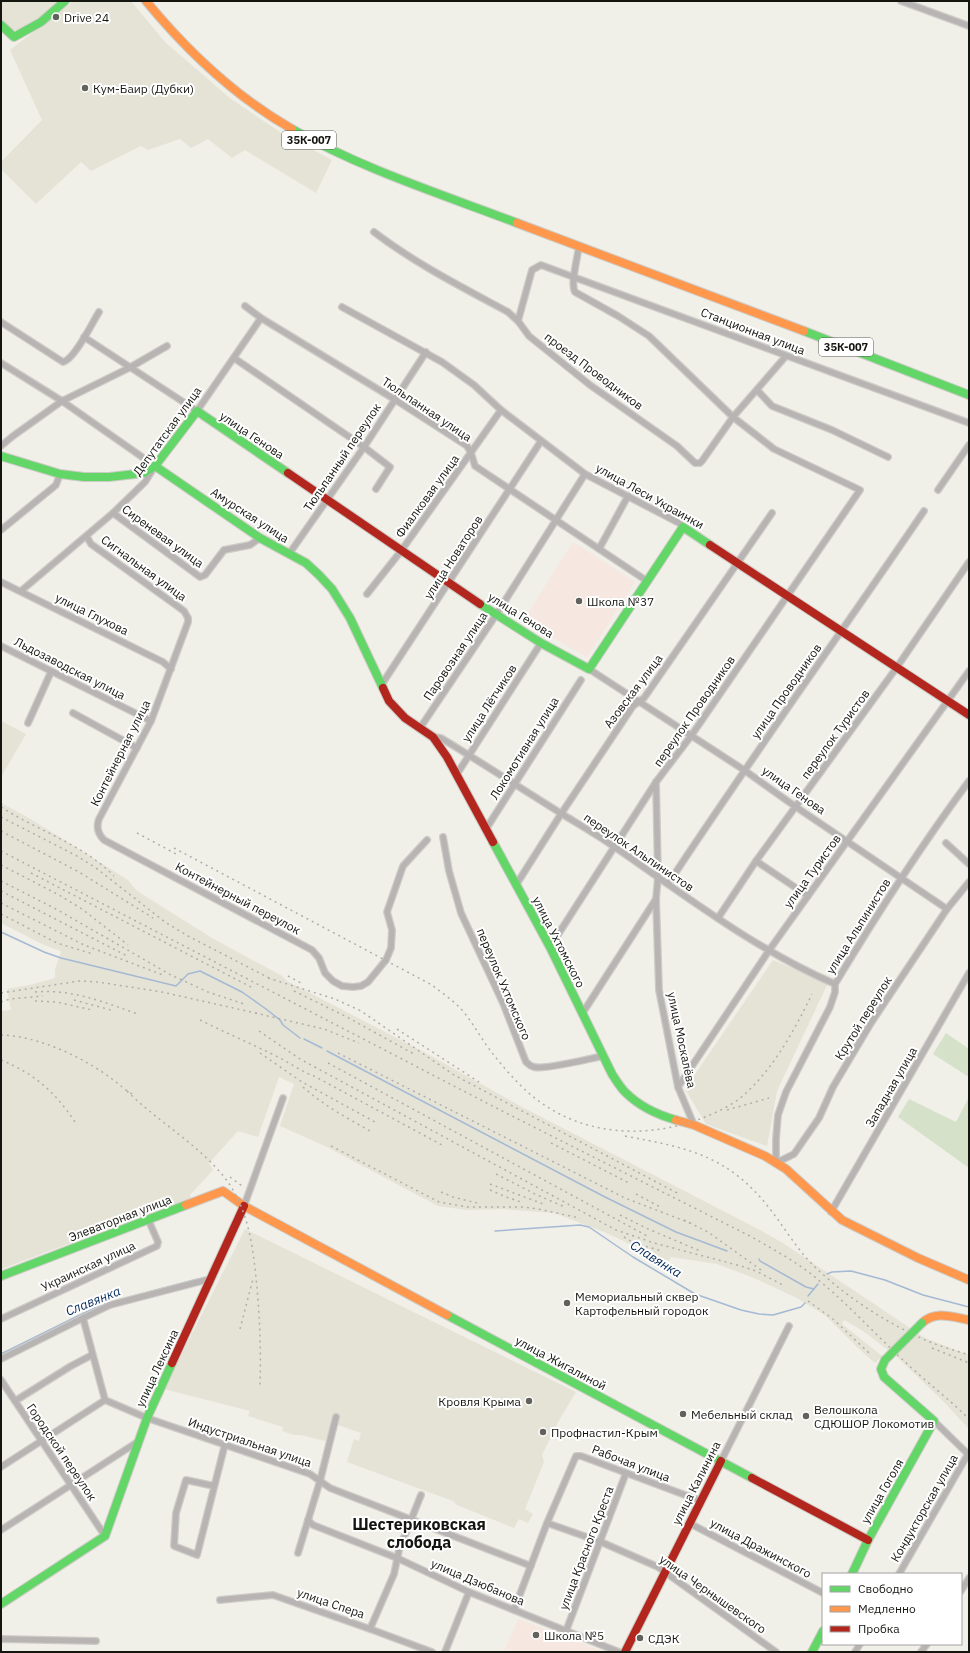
<svg xmlns="http://www.w3.org/2000/svg" width="970" height="1653" font-family="'IBM Plex Sans',sans-serif">
  <style>
    .built { fill: #e5e3d6 }
    .education { fill: #f6e7e1 }
    .green { fill: #d6e1ca }
    .lines { fill: none; stroke-linecap: round; stroke-linejoin: round }
    .stream { stroke: #a4b9d4; stroke-width: 1.5 }
    .street-casing { stroke: #cccbc6; stroke-width: 8 }
    .fast-casing { stroke: #cccbc6; stroke-width: 10 }
    .slow-casing { stroke: #cccbc6; stroke-width: 10 }
    .jam-casing { stroke: #cccbc6; stroke-width: 10 }
    .street { stroke: #b7b4b3; stroke-width: 5.5 }
    .fast { stroke: #63d668; stroke-width: 8 }
    .slow { stroke: #ff974d; stroke-width: 8 }
    .jam { stroke: #b3261e; stroke-width: 8 }
    .rail { stroke: #b0aeac; stroke-width: 1.5; stroke-dasharray: 2 4; stroke-linecap: butt }
    .fast-bridge-casing { stroke: #cccbc6; stroke-width: 10; stroke-linecap: butt }
    .fast-bridge { stroke: #63d668; stroke-width: 8 }
    .poi-dot { fill: #62625c; stroke: #fff; stroke-width: 1.5 }
    .labels { text-anchor: middle; dominant-baseline: central; stroke-width: 4; stroke-linejoin: round; paint-order: stroke }
    .shield { fill: #fff; stroke: #5c5c58; stroke-width: 1 }
    .shield-label { font-size: 11px; font-weight: bold; fill: #161611 }
    .poi-label { font-size: 12px; fill: #161611; stroke: #fff; text-anchor: start }
    .street-label { font-size: 12px; fill: #161611; stroke: #fff }
    .water-label { font-size: 13px; font-style: italic; fill: #002859; stroke: #fff }
    .district-label { font-size: 16px; font-weight: bold; fill: #161611; stroke: #fff }
  </style>
  <rect width="100%" height="100%" fill="#f0efe8"/>
  <!-- built -->
  <g class="built">
    <path d="M1,1h58l-17,17 -21,12h-8l-12,-10z"/>
    <path d="M72,1h59l34,41 66,57 49,33 52,28 -16,33 -71,-43 -13,8 -24,-19 -17,9 -11,-9 -32,11 -7,-4 -50,25 -10,-9 -45,42 -35,-35v-7l41,-42 -32,-70 60,-46z"/>
    <path d="M1,721l25,13 -25,43z"/>
    <path d="M1,803l28,15 99,62 9,11 75,47 70,38 5,5 146,76 89,50 238,123 23,13 142,95 44,17v74l-26,-28 -46,-44 -34,-26 -19,-11 -2,4 40,32 -7,7 -17,-15 -32,-32 -29,-18 -43,-20 -37,-14 -46,-7 -2,4 -24,-10 -41,-19 -50,-19 -51,-4 -36,1 -29,-4 -111,-59 -47,-21 14,-42 -15,-7 -21,60 -20,-6 -29,32 4,7 -23,25 1,3 -190,71v-258l10,-1 -4,-21 23,-4 25,-7v-8l6,-19 -17,-6 -43,-22z"/>
    <path d="M773,960l55,23 -51,108 -10,55 -61,-22 -21,-35z"/>
    <path d="M245,1229l331,163 -18,30 -16,33 2,7 -19,47 8,5 -5,9 -9,-4 -5,9 -57,-23 -4,-4 -106,-39 7,-23 5,2 2,-8 -26,-9 -6,18 -28,-7h-7l-12,-4 1,-4 -35,-11 2,-5 -86,-22z"/>
  </g>
  <!-- education -->
  <g class="education">
    <path d="M573,542l62,40 -48,75 -64,-36z"/>
    <path d="M518,1619l87,33h-101z"/>
  </g>
  <!-- green -->
  <g class="green">
    <path d="M946,1033l23,16v28l-36,-23z"/>
    <path d="M969,1097v71l-71,-51 11,-18 47,23z"/>
  </g>
  <g class="lines">
    <!-- stream -->
    <g class="stream">
      <path d="M1,932l43,20 17,6 115,28 12,-12 12,-3 42,21 24,17 14,11 3,5 17,13"/>
      <path d="M304,1039l18,9"/>
      <path d="M327,1051l278,146 71,35 51,19"/>
      <path d="M495,1231l85,-6 9,2 44,30 62,37 46,16 18,4 14,1 28,-8 4,-4"/>
      <path d="M759,1259l1,2 46,26 8,2"/>
      <path d="M827,1274l5,-2 19,-1 34,9 38,15 46,12"/>
      <path d="M808,1296l10,-12"/>
      <path d="M111,1302l87,-23"/>
      <path d="M1,1354l91,-45 15,-6"/>
    </g>
    <defs>
      <g id="street">
        <path d="M901,1l68,25"/>
        <path d="M374,232c42,32 88,55 134,80l10,9 11,15 61,49 87,61 18,17h5l2,-2 31,-44 53,-61"/>
        <path d="M245,306l16,12 133,81 73,47 4,7 4,13 172,115"/>
        <path d="M342,307l100,55 32,23 27,25 84,64 94,49 4,4"/>
        <path d="M518,321l14,-51 9,-5 428,158"/>
        <path d="M1,322l62,40c12,-3 29,-39 36,-50"/>
        <path d="M84,337l113,74 64,-93"/>
        <path d="M234,358l130,89 26,20 -14,22"/>
        <path d="M1,363l61,38 93,65 -10,16 -32,31 -92,78"/>
        <path d="M757,390l15,16 60,24 56,27"/>
        <path d="M1,446l12,-10 49,-35 67,-33 38,-22"/>
        <path d="M938,490l31,-45"/>
        <path d="M113,513l87,64 5,-2 19,-25 26,-5 10,-7"/>
        <path d="M1,530l55,-45 4,-11"/>
        <path d="M87,537l4,7 93,67 4,7v4l-37,99 -52,98c-3,8 -1,15 5,21l208,110 7,8 6,15 8,8 9,5 11,1 8,-1 7,-4 18,-22 5,-12 1,-18 -5,-18 16,-46 24,-26"/>
        <path d="M599,549l29,-53"/>
        <path d="M289,554l75,-107 62,-95"/>
        <path d="M1,582l162,80 8,7"/>
        <path d="M367,594l34,-43 100,-141"/>
        <path d="M1,646l150,75"/>
        <path d="M589,669l155,101 52,37 151,102"/>
        <path d="M382,684l159,-243"/>
        <path d="M73,713l64,35"/>
        <path d="M28,723l23,-51"/>
        <path d="M420,728l76,-113 89,-141"/>
        <path d="M433,737l8,1c41,25 81,51 121,76 18,11 37,22 54,34 70,48 140,102 219,136"/>
        <path d="M457,774l84,-131"/>
        <path d="M969,781c-48,65 -92,133 -134,203v8l-5,15 -44,85 -8,23 -2,24v24l18,-9 25,-36 14,-31 38,-64 76,-114 22,-27"/>
        <path d="M656,782l2,95 -2,22 3,91 19,97 16,38"/>
        <path d="M486,829l95,-149"/>
        <path d="M443,837l6,34 12,42 42,90 23,59c2,2 4,4 8,5 12,3 54,-8 69,-11"/>
        <path d="M946,843l23,21"/>
        <path d="M756,861l52,35"/>
        <path d="M668,884c83,-126 171,-248 256,-373"/>
        <path d="M516,885l45,-71 72,-108 11,-8 128,-185"/>
        <path d="M718,918l38,-57 141,-194 72,-105"/>
        <path d="M550,947l106,-165 35,-46 169,-246 -86,-41 -41,-32 -84,-81 -31,-20 -43,-24c-5,-8 3,-36 4,-46"/>
        <path d="M582,1014l74,-115"/>
        <path d="M678,1087l92,-138 199,-278"/>
        <path d="M244,1206l39,-108"/>
        <path d="M831,1212l138,-239"/>
        <path d="M83,1318l22,82 42,18 163,56 20,14 201,78"/>
        <path d="M1,1319l156,-73 1,-4 -10,-23"/>
        <path d="M1,1359l82,-41 27,-13 96,-25 4,3"/>
        <path d="M1,1380l104,156"/>
        <path d="M15,1401l56,-35 21,-11"/>
        <path d="M934,1421l35,34"/>
        <path d="M721,1461l68,-135"/>
        <path d="M1,1467l104,-67"/>
        <path d="M214,1486l-28,-6 -10,33 -2,33 23,9 28,-111"/>
        <path d="M308,1520l5,5 84,33 72,34 150,60"/>
        <path d="M547,1523l54,19 57,25 118,85"/>
        <path d="M689,1523l134,70"/>
        <path d="M1,1530l138,-89"/>
        <path d="M298,1553l22,-72 16,-64"/>
        <path d="M899,1574l69,-120"/>
        <path d="M961,1591l8,-13"/>
        <path d="M220,1600l53,-5 97,34 62,23"/>
        <path d="M514,1610l33,-87 29,-67h5l120,45"/>
        <path d="M370,1629l24,-55 5,-24 22,-55"/>
        <path d="M566,1631l60,-158"/>
        <path d="M1,1639l95,2"/>
        <path d="M445,1652l24,-60"/>
        <path d="M855,1652l5,-8"/>
        <path d="M921,1652l6,-8"/>
      </g>
      <g id="fast">
        <path d="M1,25l13,12 27,-15 24,-21"/>
        <path d="M292,129c70,40 149,65 225,94"/>
        <path d="M804,331l165,64"/>
        <path d="M1,456l59,18 24,3h25l35,-4 11,-7 42,-55 91,62"/>
        <path d="M155,466l105,72 46,25 13,12 13,14 18,29 33,70"/>
        <path d="M480,604l61,39 48,26 94,-142 27,18"/>
        <path d="M493,842l57,105 62,127c4,6 8,13 13,18 14,14 33,23 51,28"/>
        <path d="M1,1276l185,-71"/>
        <path d="M447,1315l305,163"/>
        <path d="M852,1574l16,-34 66,-119 -50,-44 -3,-8 4,-9"/>
        <path d="M1,1604l104,-68 42,-118 25,-55"/>
        <path d="M812,1652l11,-21"/>
      </g>
      <g id="slow">
        <path d="M146,1c42,51 88,95 146,128"/>
        <path d="M517,223l287,108"/>
        <path d="M676,1120l18,5 71,31 21,13 56,51 76,38 51,22"/>
        <path d="M186,1205l37,-14 21,15 203,109"/>
        <path d="M922,1323c13,-13 31,-6 47,-3"/>
      </g>
      <g id="jam">
        <path d="M288,473l192,131"/>
        <path d="M710,545l259,170"/>
        <path d="M383,688l6,13 16,17 28,19 14,20 46,85"/>
        <path d="M172,1363l72,-157"/>
        <path d="M752,1478l116,62"/>
        <path d="M625,1652l96,-191"/>
      </g>
    </defs>
    <!-- street casing -->
    <use href="#street" class="street-casing"/>
    <!-- fast casing -->
    <use href="#fast" class="fast-casing"/>
    <!-- slow casing -->
    <use href="#slow" class="slow-casing"/>
    <!-- jam casing -->
    <use href="#jam" class="jam-casing"/>
    <!-- street -->
    <use href="#street" class="street"/>
    <!-- fast -->
    <use href="#fast" class="fast"/>
    <!-- slow -->
    <use href="#slow" class="slow"/>
    <!-- jam -->
    <use href="#jam" class="jam"/>
    <!-- rail -->
    <g class="rail">
      <path d="M1,807c39,25 80,36 113,69"/>
      <path d="M1,817l76,39 19,12 69,54 23,14 85,44"/>
      <path d="M1,831l78,41 74,46"/>
      <path d="M137,833l41,22"/>
      <path d="M174,848l258,137c10,8 21,15 30,25 11,13 18,27 28,40 12,16 26,32 41,45 48,40 111,45 169,24 15,-6 32,-13 45,-25 30,-28 49,-63 67,-100"/>
      <path d="M1,851l503,261 248,125c22,13 45,25 64,41 31,25 58,55 87,82 21,20 45,38 66,59"/>
      <path d="M1,865l58,30 23,14 46,36"/>
      <path d="M31,873l220,114"/>
      <path d="M1,881l55,28 115,66 37,17 39,13"/>
      <path d="M1,891l128,66"/>
      <path d="M1,903l83,42 79,30"/>
      <path d="M1,914l56,29 36,11"/>
      <path d="M288,976l15,8"/>
      <path d="M268,978l67,21 26,12 93,64 225,119"/>
      <path d="M294,991l51,25 69,38"/>
      <path d="M35,992c38,-3 68,10 103,22"/>
      <path d="M1,993l78,-12 19,1 64,10 98,22"/>
      <path d="M74,1000l37,10"/>
      <path d="M35,1001l22,1 35,8"/>
      <path d="M1,1002l9,-3 33,-3"/>
      <path d="M255,1013l69,16 35,14"/>
      <path d="M200,1020c26,13 52,24 78,37 12,6 24,15 36,19l128,69"/>
      <path d="M397,1029l82,53"/>
      <path d="M259,1031l41,28 316,171 38,13 87,23 15,5 27,14"/>
      <path d="M1,1035c37,1 82,22 111,44 7,5 13,11 20,15"/>
      <path d="M260,1053l42,29 73,40"/>
      <path d="M338,1053l287,145 65,25"/>
      <path d="M1,1060c34,14 54,32 74,62"/>
      <path d="M328,1063l321,174"/>
      <path d="M303,1087c20,18 44,31 67,44"/>
      <path d="M127,1091c29,29 66,50 93,81 29,33 33,75 37,116 3,33 4,65 3,97"/>
      <path d="M727,1110l42,-12"/>
      <path d="M625,1136c63,12 103,19 145,73 15,19 27,41 45,58 30,29 70,55 108,72 15,7 31,11 46,16"/>
      <path d="M551,1143l80,41"/>
      <path d="M331,1146l108,56 29,5h55l15,2 42,9"/>
      <path d="M496,1174l41,21 28,12"/>
      <path d="M230,1177l12,9"/>
      <path d="M490,1184l56,21"/>
      <path d="M490,1190l16,7 15,5"/>
      <path d="M441,1192l12,5 24,6"/>
      <path d="M636,1194l26,14"/>
      <path d="M620,1215l26,13 54,23"/>
      <path d="M684,1220l24,12 53,38"/>
      <path d="M624,1237l10,6 28,8"/>
      <path d="M808,1301l25,18 36,34"/>
      <path d="M240,1329l13,-50"/>
      <path d="M932,1348l37,15"/>
    </g>
    <defs>
      <path id="fast-bridge" d="M885,1360l37,-37"/>
    </defs>
    <!-- fast-bridge casing -->
    <use href="#fast-bridge" class="fast-bridge-casing"/>
    <!-- fast-bridge -->
    <use href="#fast-bridge" class="fast-bridge"/>
  </g>
  <!-- markers -->
  <g class="poi-dot">
    <circle cx="56" cy="17" r="4"/>
    <circle cx="85" cy="88" r="4"/>
    <circle cx="579" cy="601" r="4"/>
    <circle cx="567" cy="1303" r="4"/>
    <circle cx="529" cy="1401" r="4"/>
    <circle cx="683" cy="1414" r="4"/>
    <circle cx="806" cy="1416" r="4"/>
    <circle cx="543" cy="1432" r="4"/>
    <circle cx="536" cy="1635" r="4"/>
    <circle cx="640" cy="1638" r="4"/>
  </g>
  <g class="labels">
    <!-- shield labels -->
    <g class="shield">
      <rect x="282" y="131" width="54" height="18" rx="3"/>
      <rect x="819" y="338" width="54" height="18" rx="3"/>
    </g>
    <g class="shield-label">
      <text x="309" y="140">35К-007</text>
      <text x="846" y="347">35К-007</text>
    </g>
    <!-- poi labels -->
    <g class="poi-label">
      <text x="64" y="17">Drive 24</text>
      <text x="93" y="88">Кум-Баир (Дубки)</text>
      <text x="587" y="601">Школа №37</text>
      <text x="575" y="1296">Мемориальный сквер<tspan x="575" dy="14">Картофельный городок</tspan></text>
      <text x="521" y="1401" text-anchor="end">Кровля Крыма</text>
      <text x="814" y="1409">Велошкола<tspan x="814" dy="14">СДЮШОР Локомотив</tspan></text>
      <text x="691" y="1414">Мебельный склад</text>
      <text x="551" y="1432">Профнастил-Крым</text>
      <text x="544" y="1635">Школа №5</text>
      <text x="648" y="1638">СДЭК</text>
    </g>
    <!-- street labels -->
    <g class="street-label">
      <text transform="translate(753 331) rotate(21)">Станционная улица</text>
      <text transform="translate(594 371) rotate(37)">проезд Проводников</text>
      <text transform="translate(427 409) rotate(34)">Тюльпанная улица</text>
      <text transform="translate(167 431) rotate(-54)">Депутатская улица</text>
      <text transform="translate(252 435) rotate(34)">улица Генова</text>
      <text transform="translate(342 457) rotate(-56)">Тюльпанный переулок</text>
      <text transform="translate(427 496) rotate(-54)">Фиалковая улица</text>
      <text transform="translate(650 496) rotate(29)">улица Леси Украинки</text>
      <text transform="translate(250 515) rotate(33)">Амурская улица</text>
      <text transform="translate(163 536) rotate(36)">Сиреневая улица</text>
      <text transform="translate(453 557) rotate(-57)">улица Новаторов</text>
      <text transform="translate(144 568) rotate(36)">Сигнальная улица</text>
      <text transform="translate(92 614) rotate(26)">улица Глухова</text>
      <text transform="translate(521 615) rotate(32)">улица Генова</text>
      <text transform="translate(455 656) rotate(-56)">Паровозная улица</text>
      <text transform="translate(70 668) rotate(27)">Льдозаводская улица</text>
      <text transform="translate(633 691) rotate(-53)">Азовская улица</text>
      <text transform="translate(786 691) rotate(-55)">улица Проводников</text>
      <text transform="translate(489 703) rotate(-57)">улица Лётчиков</text>
      <text transform="translate(694 711) rotate(-55)">переулок Проводников</text>
      <text transform="translate(835 734) rotate(-54)">переулок Туристов</text>
      <text transform="translate(524 748) rotate(-58)">Локомотивная улица</text>
      <text transform="translate(120 753) rotate(-63)">Контейнерная улица</text>
      <text transform="translate(794 790) rotate(35)">улица Генова</text>
      <text transform="translate(639 852) rotate(34)">переулок Альпинистов</text>
      <text transform="translate(812 871) rotate(-54)">улица Туристов</text>
      <text transform="translate(238 898) rotate(28)">Контейнерный переулок</text>
      <text transform="translate(858 926) rotate(-58)">улица Альпинистов</text>
      <text transform="translate(559 942) rotate(63)">улица Ухтомского</text>
      <text transform="translate(504 984) rotate(67)">переулок Ухтомского</text>
      <text transform="translate(863 1018) rotate(-58)">Крутой переулок</text>
      <text transform="translate(682 1040) rotate(78)">улица Москалёва</text>
      <text transform="translate(891 1087) rotate(-60)">Западная улица</text>
      <text transform="translate(120 1218) rotate(-21)">Элеваторная улица</text>
      <text transform="translate(88 1266) rotate(-25)">Украинская улица</text>
      <text transform="translate(561 1363) rotate(28)">улица Жигалиной</text>
      <text transform="translate(157 1368) rotate(-65)">улица Лексина</text>
      <text transform="translate(250 1442) rotate(19)">Индустриальная улица</text>
      <text transform="translate(62 1452) rotate(56)">Городской переулок</text>
      <text transform="translate(631 1463) rotate(21)">Рабочая улица</text>
      <text transform="translate(696 1483) rotate(-63)">улица Калинина</text>
      <text transform="translate(882 1491) rotate(-60)">улица Гоголя</text>
      <text transform="translate(924 1508) rotate(-60)">Кондукторская улица</text>
      <text transform="translate(586 1548) rotate(-69)">улица Красного Креста</text>
      <text transform="translate(761 1548) rotate(28)">улица Дражинского</text>
      <text transform="translate(478 1582) rotate(23)">улица Дзюбанова</text>
      <text transform="translate(713 1594) rotate(35)">улица Чернышевского</text>
      <text transform="translate(331 1603) rotate(19)">улица Спера</text>
    </g>
    <!-- water labels -->
    <g class="water-label">
      <text transform="translate(656 1259) rotate(32)">Славянка</text>
      <text transform="translate(93 1301) rotate(-22)">Славянка</text>
    </g>
    <!-- district labels -->
    <g class="district-label">
      <text x="419" y="1524">Шестериковская<tspan x="419" dy="18">слобода</tspan></text>
    </g>
  </g>
  <!-- border -->
  <rect width="970" height="1653" fill="none" stroke="#161611" stroke-width="4"/>
  <!-- legend -->
  <rect x="822" y="1573" width="140" height="72" fill="#ffffff" stroke="#a2a2a0"/>
  <rect x="830" y="1586" width="20" height="6" fill="#63d668" stroke="#a2a2a0"/>
  <text x="858" y="1593" font-size="12" fill="#161611">Свободно</text>
  <rect x="830" y="1606" width="20" height="6" fill="#ff974d" stroke="#a2a2a0"/>
  <text x="858" y="1613" font-size="12" fill="#161611">Медленно</text>
  <rect x="830" y="1626" width="20" height="6" fill="#b3261e" stroke="#a2a2a0"/>
  <text x="858" y="1633" font-size="12" fill="#161611">Пробка</text>
</svg>
